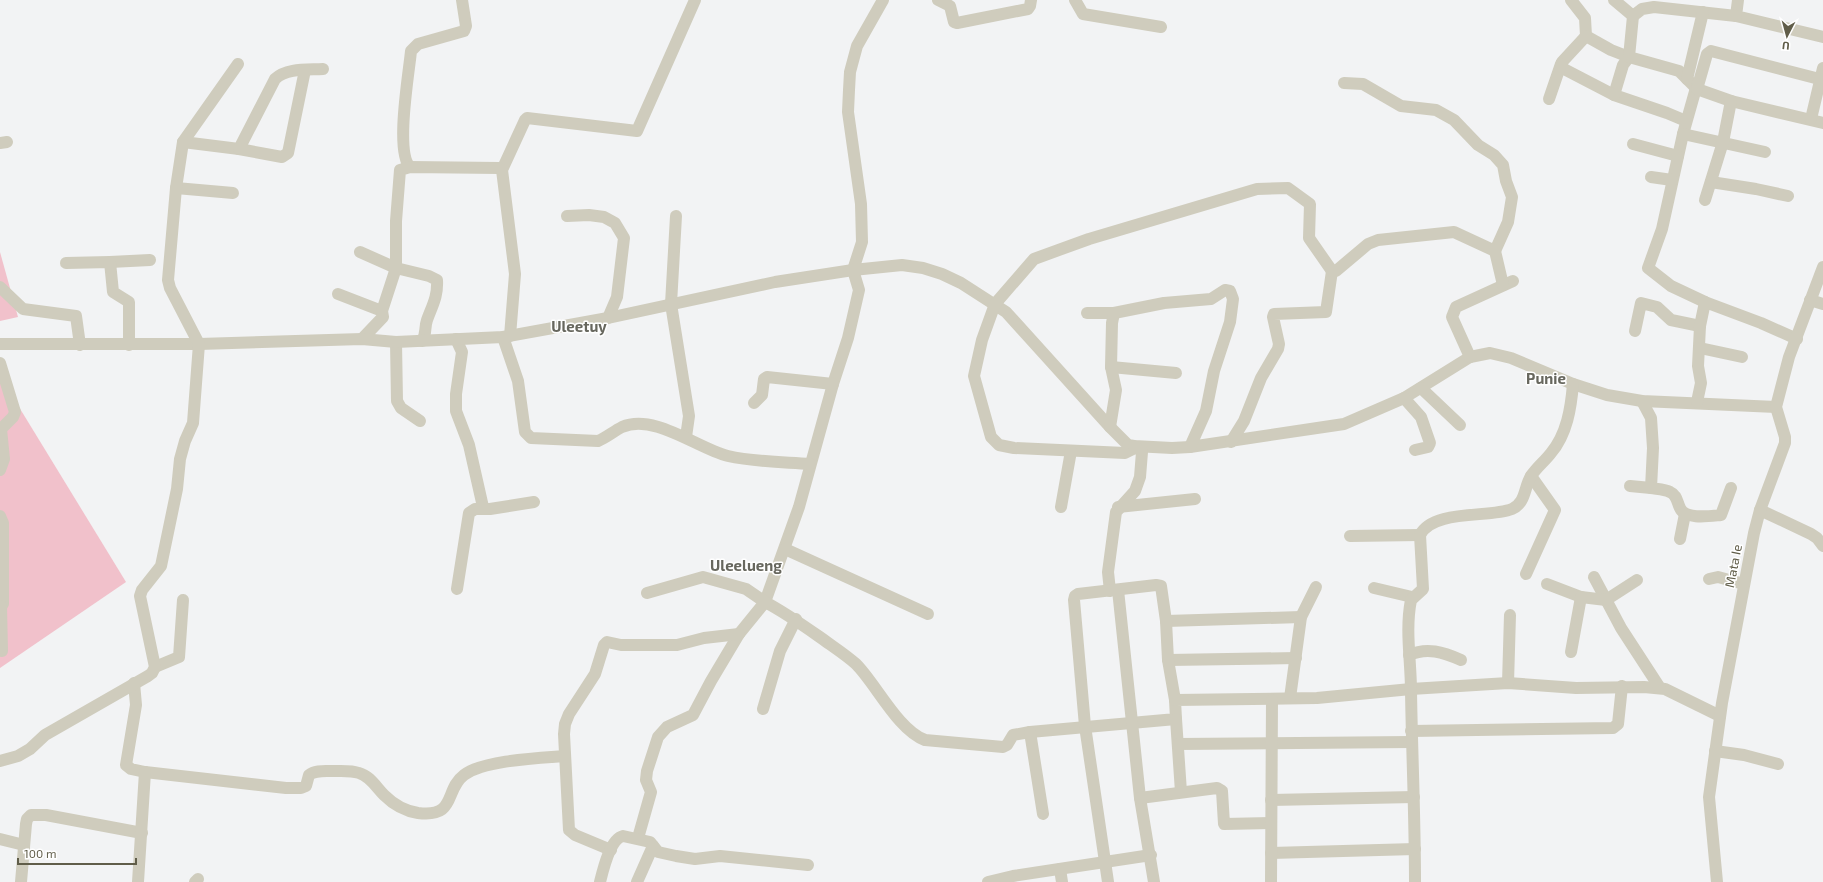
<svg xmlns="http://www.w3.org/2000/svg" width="1823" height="882" font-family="'Exo 2',sans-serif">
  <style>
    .green { fill: #f1c1cb }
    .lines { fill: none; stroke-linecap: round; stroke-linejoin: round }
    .minor { stroke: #cfccbd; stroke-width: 12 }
    .labels { text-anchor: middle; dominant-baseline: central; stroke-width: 3; stroke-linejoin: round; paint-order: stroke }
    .street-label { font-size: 13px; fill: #605d49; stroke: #fff }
    .quarter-label { font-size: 15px; font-weight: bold; fill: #67675e; stroke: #fff }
  </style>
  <rect width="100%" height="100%" fill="#f2f3f4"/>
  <!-- green -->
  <g class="green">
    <path d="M0,252l18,65 -18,4z"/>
    <path d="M0,376l126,206 -126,86z"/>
  </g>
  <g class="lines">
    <!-- minor -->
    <g class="minor">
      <path d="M883,0l-26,46 -7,26 -1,18 -1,22 13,92 1,38 -9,28 6,20 -11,48 -15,46 -34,123 -34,95c21,11 39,24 59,38 11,8 22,15 32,24 20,20 42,66 69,76l78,7 4,-2 6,-10 17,-3 146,-13 -1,-19 142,-2 94,-9 97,-6 68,5 68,-1 21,2 55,27"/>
      <path d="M938,0l12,6 4,16 3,1 71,-14 2,-3 1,-6"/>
      <path d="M1075,0l8,14 78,13"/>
      <path d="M1571,0l14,18 1,18 25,14 18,7 -6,8 -9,30 53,18 19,8"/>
      <path d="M1614,0l19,16 -4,41 50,14 18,18 34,12 92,22"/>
      <path d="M1738,0l-2,16 87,21"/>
      <path d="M1633,16l9,-7 12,-2 82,9"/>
      <path d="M1586,36l-24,26v6l52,27"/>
      <path d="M1687,79l16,-67"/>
      <path d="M1344,83l19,1 38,22 35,4 18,10 24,25 16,10 9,10 3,16 6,16 -4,25 -13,29"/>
      <path d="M1696,88l-13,46 -21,95 -14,39 23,18 34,16"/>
      <path d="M1697,89l10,-35 4,-3 112,29"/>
      <path d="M1549,99l12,-35"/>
      <path d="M1811,119l12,-51"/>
      <path d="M1683,134l82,18"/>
      <path d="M183,142l56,7 36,-70c12,-11 32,-9 48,-10"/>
      <path d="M0,143l7,-1"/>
      <path d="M1633,144l45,12"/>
      <path d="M239,149l43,8 6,-4 17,-83"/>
      <path d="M410,167c-15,-15 -1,-94 1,-116l7,-7 46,-13 2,-5 -4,-26"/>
      <path d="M1651,177l21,3"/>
      <path d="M1711,182l45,7 32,7"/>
      <path d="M176,188l57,5"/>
      <path d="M1705,200l18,-58 8,-41"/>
      <path d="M567,216l22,-1 15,2 11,6 9,15 -7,59 -9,21"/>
      <path d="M676,216l-5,88 18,112 -3,21"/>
      <path d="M360,252l36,16 33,8 8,4c1,17 -5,26 -10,40 -3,9 0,13 -5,21"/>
      <path d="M110,262l40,-2"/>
      <path d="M66,263l44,-1 3,30 16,10v43"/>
      <path d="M0,287l23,22 53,7 4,29"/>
      <path d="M338,294l44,17"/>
      <path d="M1810,300l13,4"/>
      <path d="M1087,313h27"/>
      <path d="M1635,331l6,-28 16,4 14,13 29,6"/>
      <path d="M510,336l5,-62 -13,-104 23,-50 2,-2 110,13 58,-131"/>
      <path d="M503,337l15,44 7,51 6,6 67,3c9,-4 16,-10 24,-14 33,-14 76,22 106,29 26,6 55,6 82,8"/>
      <path d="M362,339l21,-22 -1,-6 14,-43v-47l4,-51 10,-3 89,1 3,2"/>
      <path d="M456,339l6,13 -6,42v17l13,34 14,62"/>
      <path d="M396,342l1,59 4,7 19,13"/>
      <path d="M0,344h199l163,-5 34,3 107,-5 105,-19 167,-36 78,-12 49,-5 21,3 19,6 19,9 45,29 104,115 18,18 6,1 38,2 18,-1 154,-23 60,-26 66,-41 20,-4 21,5 62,26 34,11 35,6 134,6"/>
      <path d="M1700,348l42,9"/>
      <path d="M1470,357l-18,-40 4,-10 57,-26"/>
      <path d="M0,363l15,49 -2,5 -12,12 3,30 -4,11"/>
      <path d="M1111,367l65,6"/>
      <path d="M1421,388l39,37"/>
      <path d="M1404,398l17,19 9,26 -2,4 -13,3"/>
      <path d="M1642,401l9,17 2,30 -2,40c6,1 14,1 19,4 7,3 7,10 10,16 5,12 30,8 41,7l10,-27"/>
      <path d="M1697,402l4,-19 -3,-17 2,-40 5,-24 56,21 36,16"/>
      <path d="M754,403l8,-8 2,-16 3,-2 66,7"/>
      <path d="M1110,427l6,-37 -5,-23 1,-44 2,-10 50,-10 47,-4 14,-9 5,1 3,8 -3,23 -16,49 -8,40 -16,36"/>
      <path d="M1231,442l13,-21 17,-43 17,-29 1,-5 -6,-27 1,-3 52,-2 6,-41"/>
      <path d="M1128,445l3,5 -6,3 -111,-5 -15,-3 -8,-8 -17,-61 8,-36 13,-36 39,-45 55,-20 168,-50 31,-1 22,16 -1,34 23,33h4l32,-27 10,-4 76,-8 41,19 8,34"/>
      <path d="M1630,486l21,2"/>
      <path d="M1061,507l10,-56"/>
      <path d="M1118,507l77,-8"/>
      <path d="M1760,510l51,24 6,4 6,8"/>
      <path d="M0,516l3,7v81l-3,3"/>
      <path d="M1350,536l70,-1"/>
      <path d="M1680,539l5,-25"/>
      <path d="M785,549l143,65"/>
      <path d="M1526,574l29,-64 -24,-34"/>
      <path d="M1594,577l27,51 39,60"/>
      <path d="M1709,579l9,-2 26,7"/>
      <path d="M1547,584l34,13 25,3 31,-20"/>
      <path d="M1374,588l38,9"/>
      <path d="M457,589l12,-76 6,-4h15l44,-7"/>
      <path d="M1118,590l22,208 14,84"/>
      <path d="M1110,591l-2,-19 8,-60 19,-21 5,-14 2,-25 -8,-6"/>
      <path d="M1,606l1,45"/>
      <path d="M1166,621l135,-4"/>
      <path d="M1571,652l10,-55"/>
      <path d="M1409,655c18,-8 34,-3 52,5"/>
      <path d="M1168,660l128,-2"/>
      <path d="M155,667l24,-10 4,-57"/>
      <path d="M134,683l2,22 -10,60 5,4 14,3 141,16h15l5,-2 3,-11c6,-5 15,-4 23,-4 9,0 19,-1 27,2 11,3 17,14 25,22 9,9 21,16 34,18 39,5 26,-23 46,-38 20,-15 75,-17 101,-19"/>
      <path d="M1508,683l2,-68"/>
      <path d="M1290,698l11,-81 15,-30"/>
      <path d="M763,709l17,-58 16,-32"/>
      <path d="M1176,719l5,73"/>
      <path d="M1411,731l202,-3 5,-4 4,-38"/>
      <path d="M1030,732l13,82"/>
      <path d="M1178,744l233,-2"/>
      <path d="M1715,751l29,4 34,9"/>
      <path d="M0,761l18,-5 12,-7 15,-14 103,-59 4,-3 3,-6 -15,-71 2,-6 19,-24 16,-77 3,-30 5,-18 8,-18 6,-79 -29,-56 -2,-8 8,-92 7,-46 55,-78"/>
      <path d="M1140,798l77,-10 5,3 2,33 47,-1"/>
      <path d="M1271,800l143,-3"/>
      <path d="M638,838l13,-46 -5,-12 1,-9 11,-34 9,-10 26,-12 18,-34 28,-47 26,-32 -19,-13 -43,-12 -56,16"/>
      <path d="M0,839l24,6"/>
      <path d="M611,850l-36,-15 -6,-5 -5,-96 1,-10 4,-10 26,-40 9,-29 3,-3 14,3h56l27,-7 35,-4"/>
      <path d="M1271,853l144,-4"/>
      <path d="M1060,869l2,13"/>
      <path d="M21,882l5,-58 1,-5 4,-4h15l96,18"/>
      <path d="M138,882l7,-110"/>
      <path d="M195,882l3,-3"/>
      <path d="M600,882c3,-12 10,-43 23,-46l27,6 8,10 18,4 19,3 25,-3 88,9"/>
      <path d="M637,882l16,-36"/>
      <path d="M988,882l25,-6 138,-21"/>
      <path d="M1108,882l-23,-156 -11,-126 1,-4 3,-2 78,-9 5,1 5,35 2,39 7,40"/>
      <path d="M1271,882l1,-182"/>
      <path d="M1415,882c0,-64 -3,-127 -4,-191 0,-30 -6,-61 0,-91l12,-11 -3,-54c13,-26 70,-17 92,-26 14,-6 12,-22 19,-33 6,-9 14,-15 20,-23 16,-19 20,-45 22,-69"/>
      <path d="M1717,882l-8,-85 13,-94 32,-170 6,-23 25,-67v-6l-9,-30 13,-50 34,-90"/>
    </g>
  </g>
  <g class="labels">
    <!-- street labels -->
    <g class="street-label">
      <text transform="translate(1733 566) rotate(-79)">Mata Ie</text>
    </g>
    <!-- quarter labels -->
    <g class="quarter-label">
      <text x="579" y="326">Uleetuy</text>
      <text x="1546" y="378">Punie</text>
      <text x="746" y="565">Uleelueng</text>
    </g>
  </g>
  <!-- north arrow -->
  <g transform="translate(1787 36) rotate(186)" stroke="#ffffff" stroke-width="3" paint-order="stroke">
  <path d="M0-3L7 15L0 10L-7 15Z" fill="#605d49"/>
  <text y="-6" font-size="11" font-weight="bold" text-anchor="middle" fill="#605d49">U</text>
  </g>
  <!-- scale -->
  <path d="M18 858v6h118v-6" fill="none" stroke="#605d49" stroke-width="2"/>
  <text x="24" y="858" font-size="12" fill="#605d49" stroke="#ffffff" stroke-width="3" paint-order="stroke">100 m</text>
</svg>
